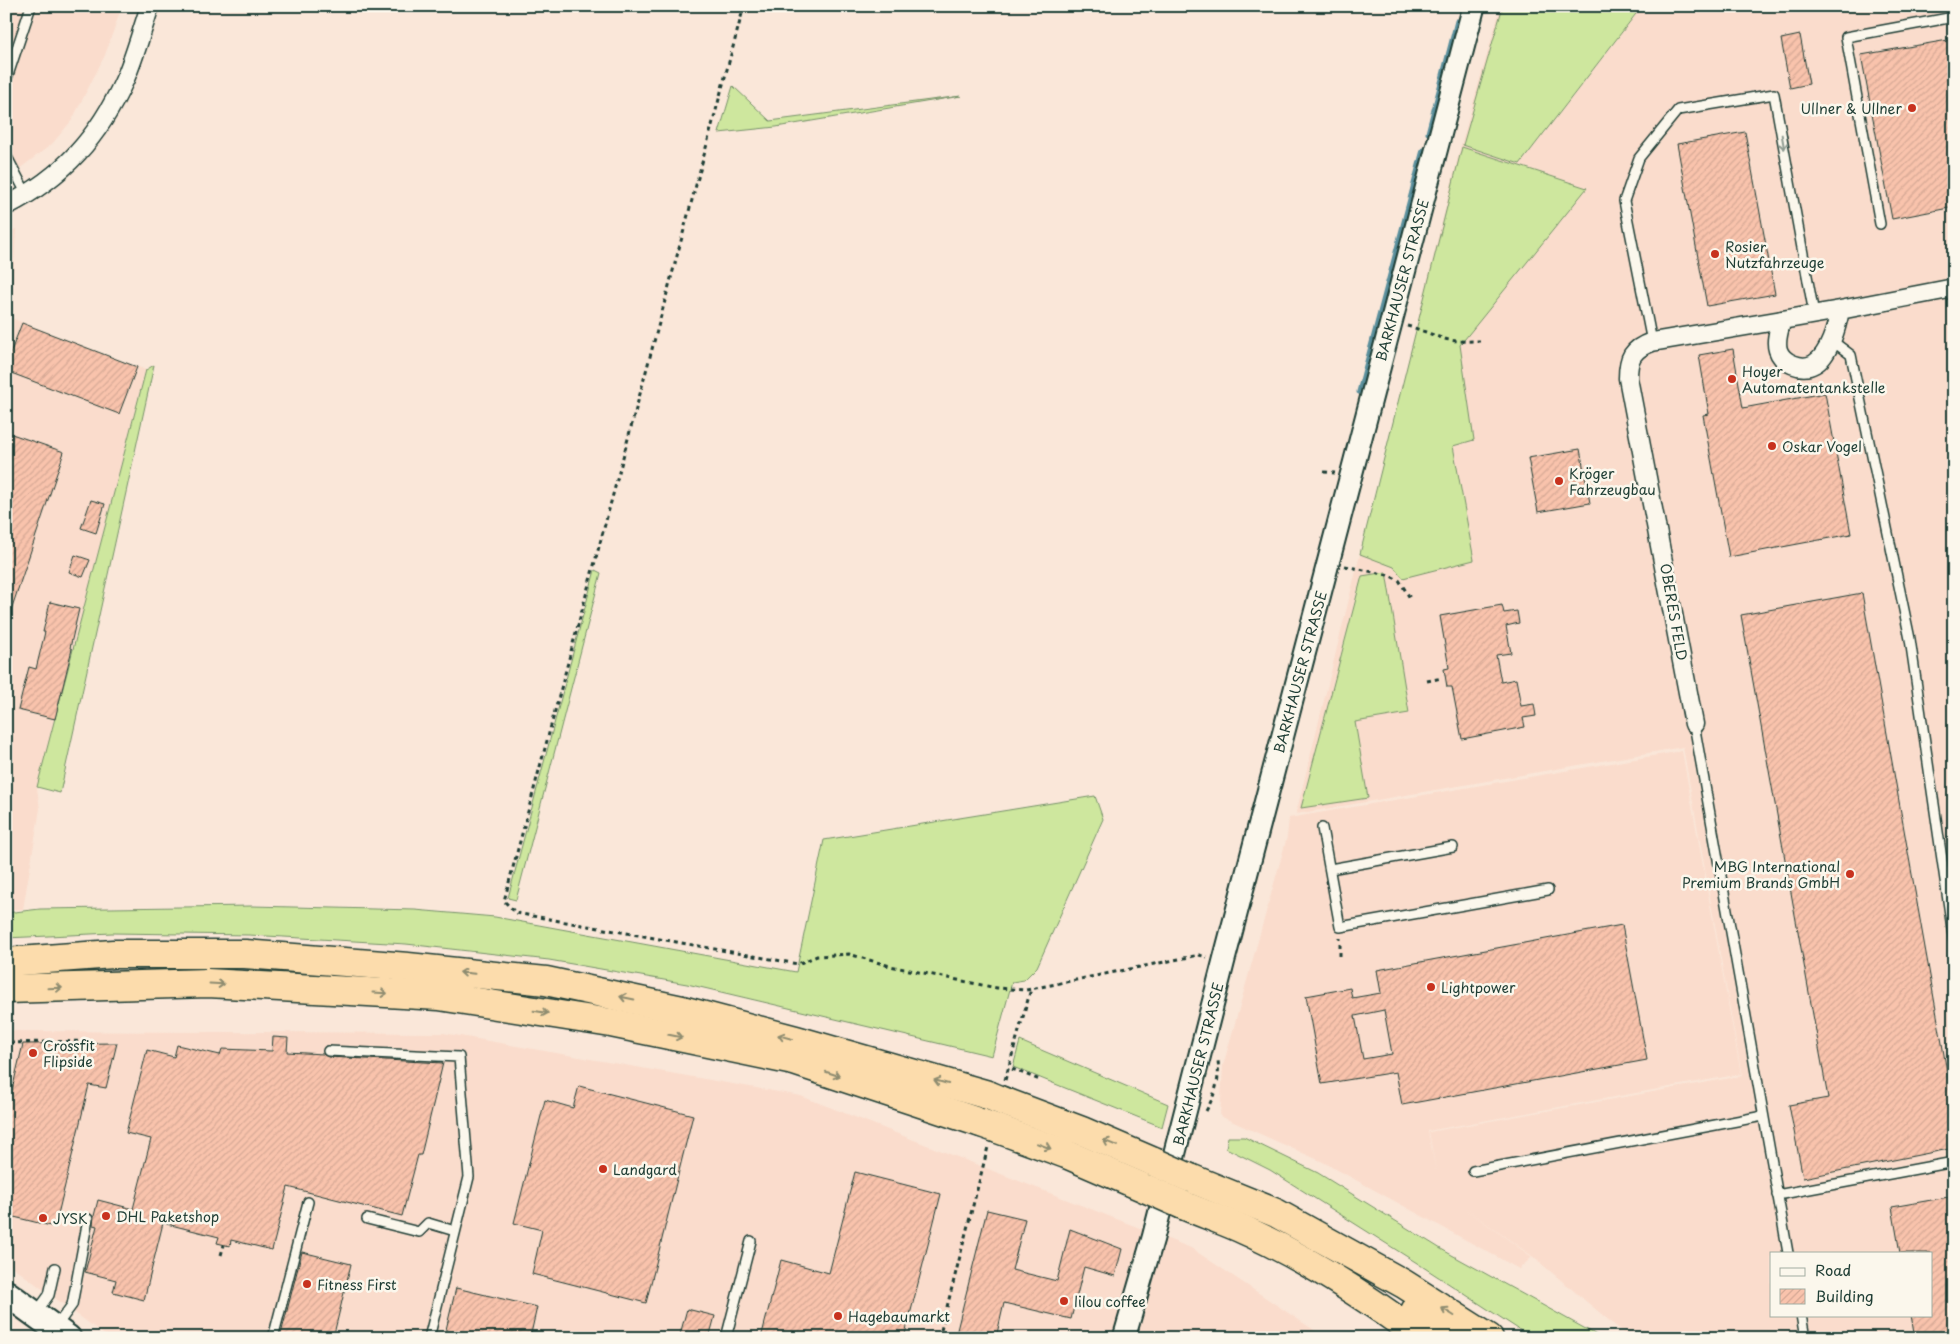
<svg xmlns="http://www.w3.org/2000/svg" width="1960" height="1344" font-family="'Playpen Sans',sans-serif">
  <style>
    .built { fill: #fadccc; fill-rule: evenodd }
    .grass { fill: #cee79e; stroke: #769269 }
    .lines { fill: none; stroke-linecap: round; stroke-linejoin: round }
    .stream { stroke: #5a8f9c; stroke-width: 5 }
    .building { fill: url(#building-hatch); stroke: #1f3d34; fill-rule: evenodd }
    .service-casing { stroke: #1f3d34; stroke-width: 12 }
    .minor-casing { stroke: #1f3d34; stroke-width: 21 }
    .tertiary-casing { stroke: #1f3d34; stroke-width: 25 }
    .secondary-casing { stroke: #1f3d34; stroke-width: 29 }
    .trunk-casing { stroke: #1f3d34; stroke-width: 31 }
    .path { stroke: #1f3d34; stroke-width: 3; stroke-dasharray: 4 4; stroke-linecap: butt }
    .service { stroke: #fbf7ec; stroke-width: 9 }
    .minor { stroke: #fbf7ec; stroke-width: 18 }
    .tertiary { stroke: #fbf7ec; stroke-width: 21 }
    .secondary { stroke: #fbf7ec; stroke-width: 25 }
    .trunk { stroke: #fcdcac; stroke-width: 28 }
    .rail { stroke: #1f3d34; stroke-width: 4; stroke-dasharray: 8 4; stroke-linecap: butt }
    .trunk-bridge-casing { stroke: #1f3d34; stroke-width: 31; stroke-linecap: butt }
    .trunk-bridge { stroke: #fcdcac; stroke-width: 28 }
    .oneway { stroke: #8d9a90 }
    .oneway2 { stroke: #8e8c70 }
    .poi-dot { fill: #c8321e; stroke: #fbf7ec; stroke-width: 2 }
    .labels { text-anchor: middle; dominant-baseline: central; stroke-width: 5; stroke-linejoin: round; paint-order: stroke }
    .poi-label { font-size: 14px; fill: #1f3d34; stroke: #fbf7ec; text-anchor: start }
    .street-label { font-size: 14px; fill: #1f3d34; stroke: #fbf7ec }
  </style>
  <defs>
    <pattern id="building-hatch" width="6" height="6" patternUnits="userSpaceOnUse" patternTransform="scale(1.25)"><rect width="6" height="6" fill="#f9c3ac"/><path d="M-1 1l2-2M0 6l6-6M5 7l2-2" fill="none" stroke="#d5a895"/></pattern>
  </defs>
  <rect width="100%" height="100%" fill="#fae7d9"/>
  <filter id="ink" filterUnits="userSpaceOnUse"><feTurbulence type="fractalNoise" baseFrequency=".02" numOctaves="2"/><feDisplacementMap in="SourceGraphic" scale="10" xChannelSelector="R" yChannelSelector="G"/><feConvolveMatrix kernelMatrix="1 2 1 2 8 2 1 2 1" color-interpolation-filters="sRGB"/></filter>
  <g filter="url(#ink)">
    <!-- built -->
    <g class="built">
      <path d="M6,6h116l-17,49 -33,65 -20,24 -46,35z"/>
      <path d="M1501,6h2l-40,138 57,20 122,-158h312v1332h-324l-98,-82 -69,-49 69,50 -13,12 -196,-107 -103,-46 3,-50 64,-229 2,-19 393,-67 59,323 -313,57 8,40 -7,-39 313,-56 -59,-329 -387,67 165,-669zM1362,576l47,137 -54,9 -54,86zM1771,1253h160v62h-160z"/>
      <path d="M16,229l-5,89 135,52 -109,418 3,21 -17,100 -17,2v-678z"/>
      <path d="M6,1031l437,2 358,63 390,152 135,90h-1217l-103,-76z"/>
    </g>
    <!-- grass -->
    <g class="grass">
      <path d="M1503,6h139l-122,158 -57,-19z"/>
      <path d="M733,86l37,35 191,-25 -185,31 -57,6z"/>
      <path d="M1462,147l125,41 -127,157 14,95 -21,6 21,114 -71,18 -9,-11 -34,-13z"/>
      <path d="M154,365l-94,428 -23,-6 109,-417z"/>
      <path d="M595,570l6,3 -85,327 -8,-2z"/>
      <path d="M1386,572l23,141 -54,9 13,76 -67,10 61,-232z"/>
      <path d="M1095,796l8,23 -66,148 -13,13 -12,2 -20,74 -305,-72 -138,-24 -143,-16 -157,-9 -137,-2 -106,5v-25l34,-4 212,-3 163,4 80,7 301,55 28,-132z"/>
      <path d="M1020,1041l148,63 -6,23 -149,-60z"/>
      <path d="M1228,1137h16l74,36 123,76 161,89h-70l-115,-75 -147,-93 -44,-22z"/>
    </g>
    <g class="lines">
      <!-- stream -->
      <g class="stream">
        <path d="M1428,133l29,-112"/>
        <path d="M1359,392l64,-242"/>
      </g>
    </g>
    <!-- building -->
    <g class="building">
      <path d="M1800,35l9,49 -19,4 -9,-49z"/>
      <path d="M1954,39v168l-62,12 -31,-164z"/>
      <path d="M1745,132l30,162 -68,12 -30,-162z"/>
      <path d="M22,323l115,44 -18,47 -113,-43v-7z"/>
      <path d="M1733,349l10,59 82,-15 26,141 -122,23 -26,-142 6,-1 -10,-59z"/>
      <path d="M6,432l58,20 -55,164 -3,-1z"/>
      <path d="M1580,449l10,54 -52,9 -10,-54z"/>
      <path d="M91,500l14,4 -9,29 -15,-5z"/>
      <path d="M75,555l15,5 -7,17 -14,-5z"/>
      <path d="M1862,593l92,518v37l-151,30 -14,-73 39,-7 -87,-483z"/>
      <path d="M50,602l29,7 -9,39 2,1 -17,70 -37,-9 11,-43 7,2 9,-37h-2z"/>
      <path d="M1502,605l2,8 13,-2 2,12 -13,3 5,27 -15,2 5,27 15,-3 5,27 13,-2 2,12 -13,2 2,9 -63,12 -10,-52h-5l-3,-18 5,-1 -9,-52z"/>
      <path d="M1622,925l25,135 -245,45 -6,-33 -74,12 -16,-88 44,-8 2,10 29,-5 -4,-23zM1384,1010l8,44 -29,5 -8,-43z"/>
      <path d="M273,1037l15,1 -1,14 36,2 5,3 115,6 -22,92h-3l-16,61 -114,-29 -16,63 -41,-10 -1,6 -13,-3 2,-6 -56,-14 -19,77 -31,-8 3,-12 -31,-8 12,-46 -4,-1 1,-9 4,-16 35,9 18,-70 -25,-6 21,-83 27,7 3,-12 43,10 2,-6 50,2z"/>
      <path d="M117,1043l-11,45 -17,-3 -34,142 -49,-12v-100l17,-71z"/>
      <path d="M579,1086l114,29 -47,188 -114,-29 10,-44 -28,-7 31,-123 28,8z"/>
      <path d="M855,1172l86,22 -37,144h-143l20,-78 48,13z"/>
      <path d="M1954,1196v142h-39l-4,-23h20v-62h-31l-8,-46z"/>
      <path d="M987,1210l38,9 -13,51 45,11 13,-52 52,20 -7,27 -31,-9 -13,52 -67,-16 -8,35h-41z"/>
      <path d="M302,1252l49,12 -18,74h-53z"/>
      <path d="M456,1288l81,19 -7,31h-86z"/>
      <path d="M687,1309l28,7 -6,22h-30z"/>
    </g>
    <g class="lines">
      <defs>
        <g id="service">
          <path d="M6,81l25,-75"/>
          <path d="M6,155l21,40"/>
          <path d="M1880,224l-34,-187 108,-20"/>
          <path d="M1831,340l20,15 59,284 44,303"/>
          <path d="M1652,342l-28,-141 15,-43 39,-48 96,-16 40,220"/>
          <path d="M1694,724l94,529"/>
          <path d="M1322,828l18,99 208,-37"/>
          <path d="M1330,869l123,-22"/>
          <path d="M328,1051l131,6 10,120 -40,161"/>
          <path d="M1473,1171l290,-55"/>
          <path d="M1777,1195l177,-33"/>
          <path d="M367,1219l52,13 9,-9 27,8"/>
          <path d="M36,1313l13,-18 6,-27"/>
          <path d="M1801,1315l4,23"/>
          <path d="M55,1328l17,-23 16,-86"/>
          <path d="M273,1338l35,-136"/>
          <path d="M726,1338l25,-97"/>
        </g>
        <g id="minor">
          <path d="M6,206c57,-29 93,-69 119,-127 10,-23 17,-49 25,-73"/>
          <path d="M1840,310l-58,10c-3,10 -7,20 -4,30 4,13 24,21 36,14 15,-8 23,-38 26,-54l114,-22"/>
          <path d="M1694,724l-66,-346c0,-20 4,-29 24,-36l130,-22"/>
        </g>
        <path id="tertiary" d="M1124,1338l29,-100 71,-278 250,-954"/>
        <path id="secondary" d="M6,1293l62,45"/>
        <g id="trunk">
          <path d="M6,962l107,-8h132l163,13 138,14 136,29 114,30 192,55"/>
          <path d="M6,989l202,-6 231,13 172,27 183,38 187,62"/>
          <path d="M1005,1102l77,29 72,31"/>
          <path d="M998,1129l68,25 81,35"/>
          <path d="M1190,1178l86,35 128,71 85,54"/>
          <path d="M1183,1205c23,10 48,18 70,29 60,28 116,65 169,104"/>
          <path d="M1415,1311l37,27"/>
        </g>
      </defs>
      <!-- service casing -->
      <use href="#service" class="service-casing"/>
      <!-- minor casing -->
      <use href="#minor" class="minor-casing"/>
      <!-- tertiary casing -->
      <use href="#tertiary" class="tertiary-casing"/>
      <!-- secondary casing -->
      <use href="#secondary" class="secondary-casing"/>
      <!-- trunk casing -->
      <use href="#trunk" class="trunk-casing"/>
      <!-- path -->
      <g class="path">
        <path d="M744,6l-240,895 12,12 282,51 19,-8 32,-2 41,12 87,18 20,4 29,2 173,-35 8,2"/>
        <path d="M1407,326c13,3 25,9 38,13 11,3 23,2 35,2"/>
        <path d="M1324,472l11,1"/>
        <path d="M1345,566l43,9 11,5 11,18"/>
        <path d="M1427,681l15,-3"/>
        <path d="M1340,956v-18"/>
        <path d="M10,1043l75,-2"/>
        <path d="M1012,1069l28,11"/>
        <path d="M1005,1080l26,-91"/>
        <path d="M1206,1111c9,-16 14,-32 12,-51"/>
        <path d="M221,1255l3,-10"/>
        <path d="M939,1338l49,-191"/>
      </g>
      <!-- service -->
      <use href="#service" class="service"/>
      <!-- minor -->
      <use href="#minor" class="minor"/>
      <!-- tertiary -->
      <use href="#tertiary" class="tertiary"/>
      <!-- secondary -->
      <use href="#secondary" class="secondary"/>
      <!-- trunk -->
      <use href="#trunk" class="trunk"/>
      <!-- rail -->
      <path class="rail" d="M6,1335l4,3"/>
      <defs>
        <g id="trunk-bridge">
          <path d="M988,1095l17,7"/>
          <path d="M981,1123l17,6"/>
          <path d="M1154,1162l36,16"/>
          <path d="M1147,1189l36,16"/>
        </g>
      </defs>
      <!-- trunk-bridge casing -->
      <use href="#trunk-bridge" class="trunk-bridge-casing"/>
      <!-- trunk-bridge -->
      <use href="#trunk-bridge" class="trunk-bridge"/>
    </g>
    <!-- one-way arrows -->
    <defs><path id="oneway-shaft" d="M-6 0H5M1.5-3L5.5 0L1.5 3" fill="none" stroke-width="1.6" stroke-linecap="round" stroke-linejoin="round" transform="scale(1.25)"/></defs>
    <use class="oneway" href="#oneway-shaft" transform="translate(1783 142) rotate(80)"/>
    <g class="oneway2">
      <use href="#oneway-shaft" transform="translate(467 973) rotate(-174)"/>
      <use href="#oneway-shaft" transform="translate(217 984) rotate(3)"/>
      <use href="#oneway-shaft" transform="translate(55 988) rotate(-2)"/>
      <use href="#oneway-shaft" transform="translate(380 993) rotate(3)"/>
      <use href="#oneway-shaft" transform="translate(627 998) rotate(-168)"/>
      <use href="#oneway-shaft" transform="translate(541 1012) rotate(9)"/>
      <use href="#oneway-shaft" transform="translate(675 1036) rotate(12)"/>
      <use href="#oneway-shaft" transform="translate(785 1037) rotate(-165)"/>
      <use href="#oneway-shaft" transform="translate(833 1074) rotate(18)"/>
      <use href="#oneway-shaft" transform="translate(941 1082) rotate(-164)"/>
      <use href="#oneway-shaft" transform="translate(1110 1143) rotate(-157)"/>
      <use href="#oneway-shaft" transform="translate(1044 1146) rotate(21)"/>
      <use href="#oneway-shaft" transform="translate(1448 1312) rotate(-148)"/>
    </g>
  </g>
  <!-- markers -->
  <g class="poi-dot">
    <circle cx="1912" cy="108" r="5"/>
    <circle cx="1715" cy="254" r="5"/>
    <circle cx="1732" cy="379" r="5"/>
    <circle cx="1772" cy="446" r="5"/>
    <circle cx="1559" cy="481" r="5"/>
    <circle cx="1850" cy="874" r="5"/>
    <circle cx="1431" cy="987" r="5"/>
    <circle cx="33" cy="1053" r="5"/>
    <circle cx="603" cy="1169" r="5"/>
    <circle cx="106" cy="1216" r="5"/>
    <circle cx="43" cy="1218" r="5"/>
    <circle cx="307" cy="1284" r="5"/>
    <circle cx="1064" cy="1301" r="5"/>
    <circle cx="838" cy="1316" r="5"/>
  </g>
  <g class="labels">
    <!-- poi labels -->
    <g class="poi-label">
      <text x="1902" y="108" text-anchor="end">Ullner &amp; Ullner</text>
      <text x="1725" y="246">Rosier<tspan x="1725" dy="16">Nutzfahrzeuge</tspan></text>
      <text x="1742" y="371">Hoyer<tspan x="1742" dy="16">Automatentankstelle</tspan></text>
      <text x="1782" y="446">Oskar Vogel</text>
      <text x="1569" y="473">Kröger<tspan x="1569" dy="16">Fahrzeugbau</tspan></text>
      <text x="1840" y="866" text-anchor="end">MBG International<tspan x="1840" dy="16">Premium Brands GmbH</tspan></text>
      <text x="1441" y="987">Lightpower</text>
      <text x="43" y="1045">Crossfit<tspan x="43" dy="16">Flipside</tspan></text>
      <text x="613" y="1169">Landgard</text>
      <text x="116" y="1216">DHL Paketshop</text>
      <text x="53" y="1218">JYSK</text>
      <text x="317" y="1284">Fitness First</text>
      <text x="1074" y="1301">lilou coffee</text>
      <text x="848" y="1316">Hagebaumarkt</text>
    </g>
    <!-- street labels -->
    <g class="street-label">
      <text transform="translate(1402 280) rotate(-75)">BARKHAUSER STRASSE</text>
      <text transform="translate(1674 612) rotate(80)">OBERES FELD</text>
      <text transform="translate(1300 672) rotate(-75)">BARKHAUSER STRASSE</text>
      <text transform="translate(1198 1064) rotate(-76)">BARKHAUSER STRASSE</text>
    </g>
  </g>
  <!-- margin -->
  <rect width="1960" height="1344" fill="none" stroke="#fbf7ec" stroke-width="25"/>
  <rect x="12" y="12" width="1935" height="1319" fill="none" stroke="#1f3d34" stroke-width="2" filter="url(#ink)"/>
  <!-- legend -->
  <rect x="1770" y="1252" width="162" height="65" fill="#fbf7ec" stroke="#a3ada2"/>
  <rect x="1780" y="1268" width="25" height="8" fill="#fbf7ec" stroke="#a3ada2"/>
  <text x="1815" y="1276" font-size="15" fill="#1f3d34">Road</text>
  <rect x="1780" y="1289" width="25" height="15" fill="url(#building-hatch)" stroke="#a3ada2"/>
  <text x="1815" y="1302" font-size="15" fill="#1f3d34">Building</text>
</svg>
